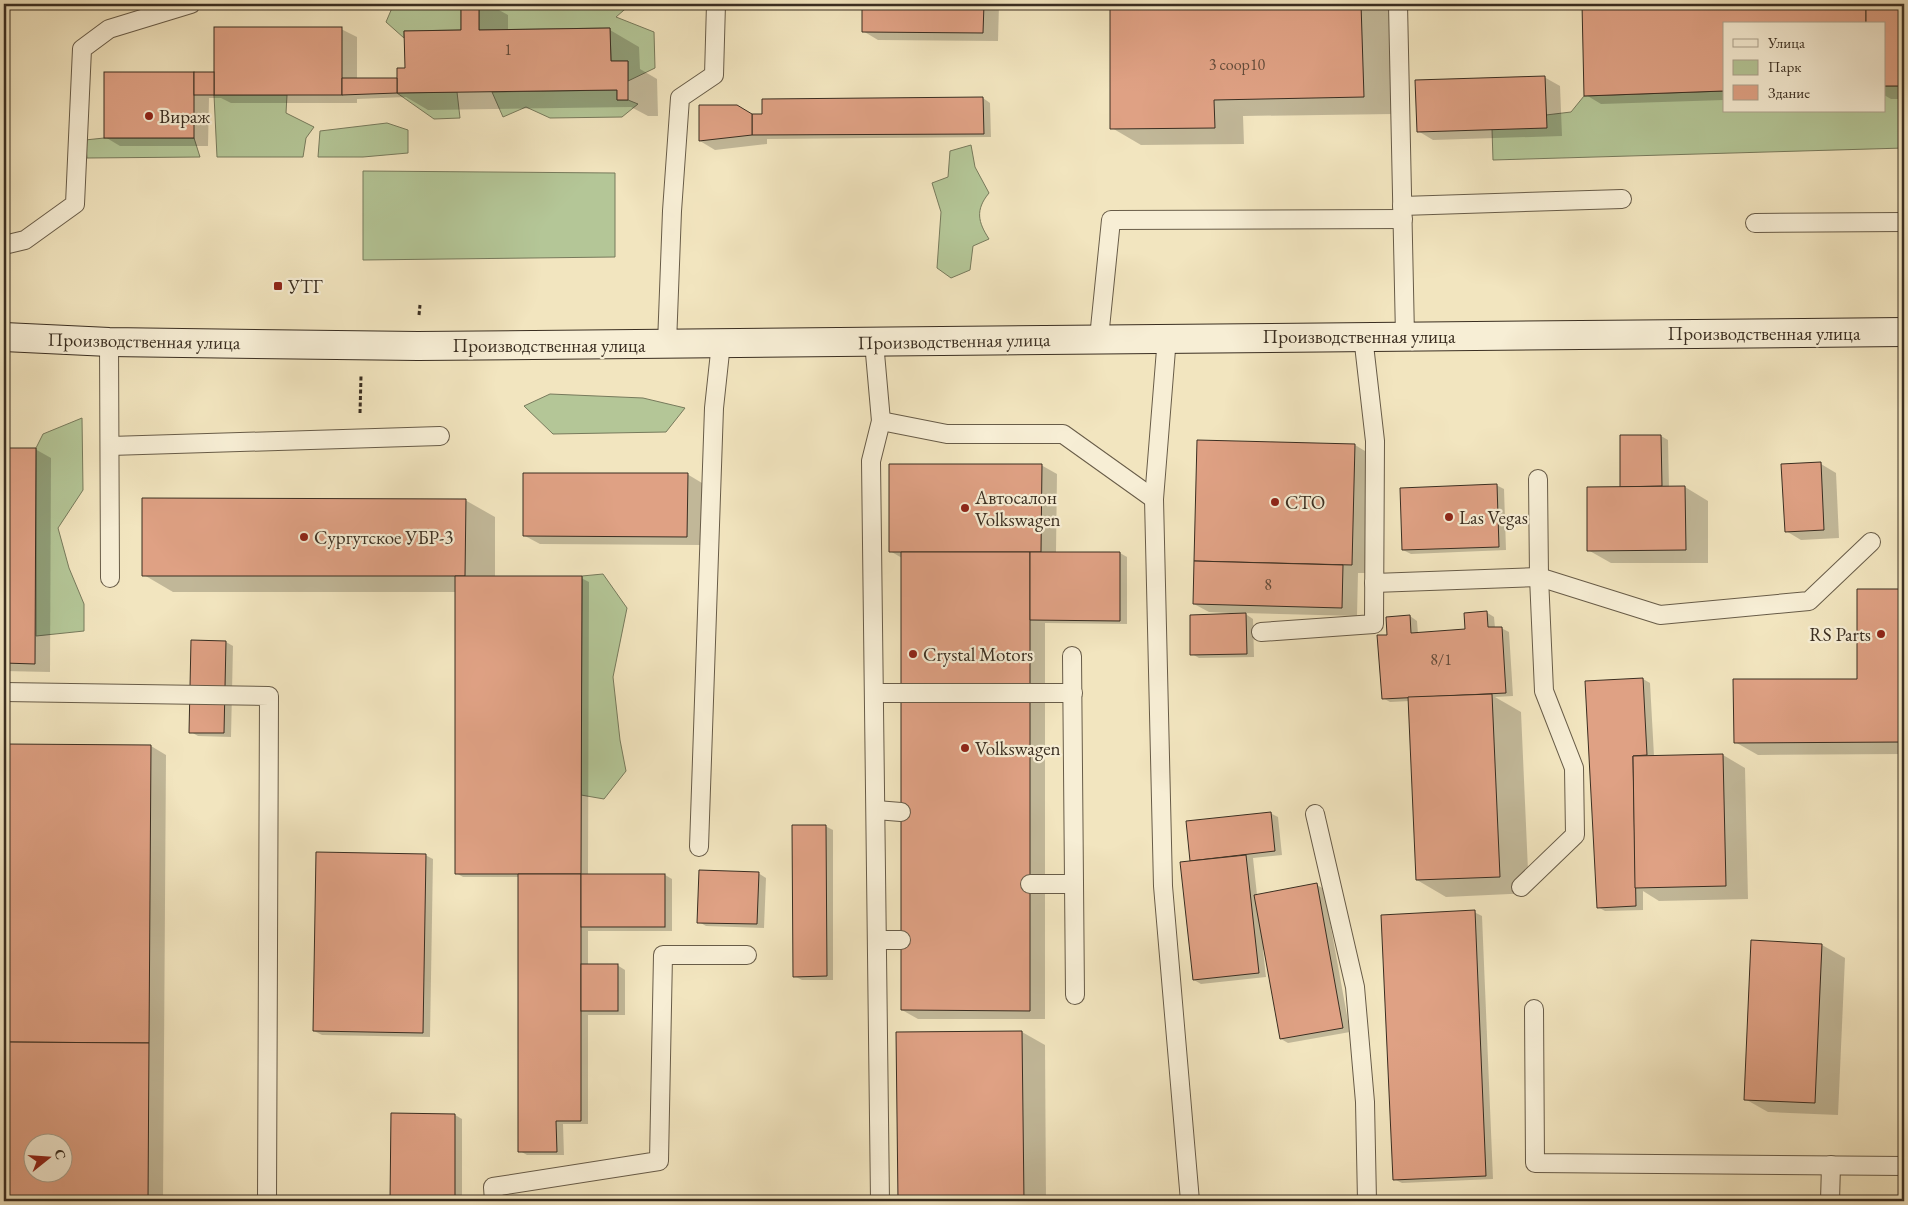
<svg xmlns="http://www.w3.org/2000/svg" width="1908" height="1205" font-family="'EB Garamond',serif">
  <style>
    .green { fill: #b4c697; stroke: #777a5c }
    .shadow { fill: #0003; fill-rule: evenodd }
    .building { fill: #dfa184; stroke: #3a2e21; fill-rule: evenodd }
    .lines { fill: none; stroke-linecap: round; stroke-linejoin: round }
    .service-casing { stroke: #685c48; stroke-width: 20 }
    .secondary-casing { stroke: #3a2e21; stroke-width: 30 }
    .path { stroke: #3a2e21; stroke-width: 3; stroke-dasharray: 4 2.5; stroke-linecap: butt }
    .service { stroke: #f7eed5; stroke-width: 18 }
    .secondary { stroke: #f7eed5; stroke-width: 28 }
    .poi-dot { fill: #8f2418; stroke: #f7eed5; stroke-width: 2 }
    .labels { text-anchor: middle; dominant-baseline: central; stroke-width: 4.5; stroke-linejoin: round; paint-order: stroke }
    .number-label { font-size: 16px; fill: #634b3a }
    .poi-label { font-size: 19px; fill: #3a2e21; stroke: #f7eed5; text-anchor: start }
    .street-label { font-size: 19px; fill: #3a2e21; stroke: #f7eed5 }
  </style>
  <rect width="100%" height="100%" fill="#f2e5bf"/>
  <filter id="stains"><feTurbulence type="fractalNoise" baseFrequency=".004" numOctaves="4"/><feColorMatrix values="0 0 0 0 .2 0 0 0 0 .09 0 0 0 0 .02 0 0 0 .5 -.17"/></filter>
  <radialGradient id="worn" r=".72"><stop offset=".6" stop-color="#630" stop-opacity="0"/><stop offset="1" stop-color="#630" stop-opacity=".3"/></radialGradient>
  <!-- green -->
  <g class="green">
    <path d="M402,4h59v26l-57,1v7l-18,-16 6,-14z"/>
    <path d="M479,4h152l-15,13 38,15 1,36 -27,13v-20h-17l-1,-33 -131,2z"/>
    <path d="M1884,86h20v62l-411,12 -1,-31 54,-14 25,-3 13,-16 140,-5v20h160z"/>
    <path d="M617,90v10h11l10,4 -16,13 -72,1 -24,-11 -23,10 -11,-25z"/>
    <path d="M457,92l3,26 -26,1 -37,-26z"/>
    <path d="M214,95h73l-1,18 28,14 -8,11 -3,19h-86z"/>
    <path d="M387,123l21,7v23l-45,4h-45l2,-26z"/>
    <path d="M104,138h90l6,19 -113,1 -2,-18z"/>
    <path d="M971,145l4,22 14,26c-14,17 -11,29 0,46l-16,7 -3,24 -19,8 -14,-10 4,-56 -9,-29 16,-6 2,-26z"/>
    <path d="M363,171l252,2v84l-252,3z"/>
    <path d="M550,394l93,4 42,10 -19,24 -113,2 -29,-28z"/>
    <path d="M82,418l1,72 -25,38 11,40 15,36v27l-48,5v-188l7,-14z"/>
    <path d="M603,574l24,34 -14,69 7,63 6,31 -22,28 -23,-4 1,-219z"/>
  </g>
  <!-- shadow -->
  <g class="shadow">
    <path d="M462,4h26l20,11v16l102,-1 29,17 1,22 17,10 1,37h-10l-17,-9 -203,3 -22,-13 -49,2v4h-126l-10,-5h-12l-1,48h-88l-15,-9 109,-64 127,-44 16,8v42h40l9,-10 56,-38z"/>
    <path d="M863,4h136l-1,37 -120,-1 -15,-9z"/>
    <path d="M1111,4h278l4,110 -150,2 1,28 -103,1 -29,-17z"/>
    <path d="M1583,4h321v95h-13l-7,-4v-71h-160v76l-123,4 -15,-9z"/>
    <path d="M1544,77l16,9 2,50 -129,4 -15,-9z"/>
    <path d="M983,98l7,5 1,34 -224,2v5l-52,6 -15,-9 53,-25z"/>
    <path d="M1621,436h40l7,4 1,48 16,-1 23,14v62h-97l-23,-13 33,-62z"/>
    <path d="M1198,441l157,4 15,9 -3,119h-9l-1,43 -113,-3 9,6 1,38 -55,1 -7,-4 37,-39v-2l-20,-1 -15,-8z"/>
    <path d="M4,449h31l16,9 -1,214 -46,-1z"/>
    <path d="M1821,464l15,9 3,65 -38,2 -15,-9z"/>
    <path d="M1041,465l16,9 -1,79h64l7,4v67l-82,-1v396h-127l-16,-9v-452l-12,-7z"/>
    <path d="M687,474l15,9v62l-162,-1 -15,-8z"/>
    <path d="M1496,485l8,4 2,61 -95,4 -8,-4z"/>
    <path d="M465,500l30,17v60l86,1 8,4 -1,293h77l7,4v52h-84v34h29l8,5v45h-37v109h-25l1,31h-37l-7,-4v-274h-57l-7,-4v-281h-283l-29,-17z"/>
    <path d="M1858,590h46v164l-146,1 -23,-13 123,-62z"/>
    <path d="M1486,612l8,5 1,11h6l8,4 4,64 -18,1 26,15 8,181 -83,4 -29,-17 -7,-179 -20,1 -7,-4 6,-62 21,-20 7,5 1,13 48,-3z"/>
    <path d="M226,642l7,4 -2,91 -33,-1 -7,-4z"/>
    <path d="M1643,679l7,4 4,73 69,-1 22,13 3,131 -89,2 -16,-10v19l-38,1 -7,-4z"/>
    <path d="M4,745l147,1 15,9 -3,446h-159zM32,1142h30v30h-30z"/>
    <path d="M1270,813l8,4 4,38 -29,3 4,37 60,-10 7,4 26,143 -62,11 -7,-4 -16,-90 -2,1 3,27 -65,7 -7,-4 -2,-118z"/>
    <path d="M825,826l8,4v150h-31l-8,-4z"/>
    <path d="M425,855l8,4 -3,178 -108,-2 -8,-4z"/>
    <path d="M758,873l8,5 -2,50 -58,-2 -7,-4z"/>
    <path d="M1474,912l8,4 11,263 -91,4 -8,-4z"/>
    <path d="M1822,945l23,13 -7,157 -70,-3 -23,-13z"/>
    <path d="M1022,1032l23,13 1,156h-147l-2,-168z"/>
    <path d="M392,1115h63l7,4v82h-70z"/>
  </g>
  <!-- building -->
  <g class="building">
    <path d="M461,4h18v26l131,-2 1,33h17v39h-11v-10l-220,3v-25h8l-1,-37 57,-1z"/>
    <path d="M862,4h122l-1,29 -121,-1z"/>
    <path d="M1110,4h251l3,93 -150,3 1,28 -105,1z"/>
    <path d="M1582,4h284v20h-142v67l-140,5z"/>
    <path d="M1866,4h38v82h-20v-62h-18z"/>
    <rect x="214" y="27" width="128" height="68"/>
    <rect x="104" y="72" width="90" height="66"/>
    <rect x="194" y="72" width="20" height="23"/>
    <path d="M1545,76l2,52 -130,4 -2,-52z"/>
    <path d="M342,78h55v15l-55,2z"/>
    <path d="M983,97l1,37 -232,1v-21h10v-15z"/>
    <path d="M699,105h38l15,9v21l-53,6z"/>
    <path d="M1620,435h41l1,51 -42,1z"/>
    <path d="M1197,440l158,4 -3,121 -158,-4z"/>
    <path d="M4,448h32l-1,216 -31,-1z"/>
    <path d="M1821,462l3,68 -39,2 -4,-68z"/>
    <path d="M889,464h153l-1,88h-152z"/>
    <path d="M523,473h165l-1,64 -164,-1z"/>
    <path d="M1497,484l2,63 -97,3 -2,-62z"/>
    <path d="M1685,486l1,64 -99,1v-64z"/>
    <path d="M142,498l324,1 -1,77h-323z"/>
    <path d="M901,552h129v459l-129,-1z"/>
    <path d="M1030,552h90v69l-90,-1z"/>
    <path d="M1194,561l149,4 -1,43 -149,-4z"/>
    <path d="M455,576h127l-1,298h-126z"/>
    <path d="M1857,589h47v153l-170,1 -1,-64h124z"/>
    <path d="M1487,611l1,16h14l4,66 -124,6 -5,-64h10l-1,-18 24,-2 1,18 54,-4 -1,-16z"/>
    <path d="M1246,613l1,41 -57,1v-40z"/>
    <path d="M191,640l35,1 -2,92h-35z"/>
    <path d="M1643,678l4,77 -14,1 3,150 -39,2 -12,-227z"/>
    <path d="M1492,694l8,183 -84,3 -8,-183z"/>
    <path d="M4,744l147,1 -2,298 -145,-1z"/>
    <path d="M1723,754l3,132 -91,2 -2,-132z"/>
    <path d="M1271,812l4,39 -85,10 -4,-40z"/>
    <path d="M792,825h34l1,151 -34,1z"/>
    <path d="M316,852l110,2 -3,179 -110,-2z"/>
    <path d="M1246,855l13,118 -66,7 -13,-118z"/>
    <path d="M699,870l60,2 -2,52 -60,-1z"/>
    <path d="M518,874h63v247h-25l1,31h-39z"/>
    <rect x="581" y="874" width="84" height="53"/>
    <path d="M1317,883l26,145 -63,11 -26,-144z"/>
    <path d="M1475,910l11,266 -93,4 -12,-265z"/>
    <path d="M1751,940l71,4 -7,159 -71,-3z"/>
    <rect x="581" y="964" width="37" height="47"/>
    <path d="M1022,1031l2,170h-126l-2,-169z"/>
    <path d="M4,1042l145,1 -1,158h-144zM32,1142h30v30h-30z"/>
    <path d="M391,1113l64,1v87h-65z"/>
  </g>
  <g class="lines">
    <defs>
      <g id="service">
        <path d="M1398,4l7,332"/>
        <path d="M1402,206l220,-7"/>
        <path d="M1755,223l149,-1"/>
        <path d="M4,245l21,-5 50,-36 7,-155 27,-20 82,-25"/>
        <path d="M1167,337l-13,162 9,387 27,315"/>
        <path d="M1099,338l12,-118 292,-1"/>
        <path d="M109,342l1,236"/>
        <path d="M874,342l7,79 -10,40 9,740"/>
        <path d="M667,344l5,-133 8,-113 34,-23 2,-71"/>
        <path d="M881,421l66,13h116l91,65"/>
        <path d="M110,446l330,-10"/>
        <path d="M1374,583l165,-6 121,38 149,-14 62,-59"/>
        <path d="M1261,632l113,-8 1,-183 -12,-105"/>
        <path d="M1072,656l3,339"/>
        <path d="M4,692l265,4 -2,505"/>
        <path d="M874,693h199"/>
        <path d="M876,810l25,2"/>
        <path d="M1315,814l40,173 10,115 2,99"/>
        <path d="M699,847l15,-439 7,-65"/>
        <path d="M1030,884h44"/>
        <path d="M1521,887l54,-52 -1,-67 -30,-77 -5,-114 -1,-98"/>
        <path d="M877,940h24"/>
        <path d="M1534,1009l1,154 369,3"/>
        <path d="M494,1201l-1,-14 166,-26 4,-206h84"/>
        <path d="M1830,1201l1,-36"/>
      </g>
      <path id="secondary" d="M4,337l105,5 309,4 1486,-14"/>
    </defs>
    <!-- service casing -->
    <use href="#service" class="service-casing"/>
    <!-- secondary casing -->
    <use href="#secondary" class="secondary-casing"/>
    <!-- path -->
    <g class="path">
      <path d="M419,315l1,-10"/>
      <path d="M360,413l1,-37"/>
    </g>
    <!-- service -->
    <use href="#service" class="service"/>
    <!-- secondary -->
    <use href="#secondary" class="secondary"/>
  </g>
  <!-- markers -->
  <g class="poi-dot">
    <circle cx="149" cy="116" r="5"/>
    <rect x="273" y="281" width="10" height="10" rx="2.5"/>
    <circle cx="1275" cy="502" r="5"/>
    <circle cx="965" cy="508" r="5"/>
    <circle cx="1449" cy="517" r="5"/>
    <circle cx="304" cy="537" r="5"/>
    <circle cx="1881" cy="634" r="5"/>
    <circle cx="913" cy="654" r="5"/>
    <circle cx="965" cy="748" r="5"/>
  </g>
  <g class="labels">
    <!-- number labels -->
    <g class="number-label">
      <text x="508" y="49">1</text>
      <text x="1237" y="64">3 соор10</text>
      <text x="1268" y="584">8</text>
      <text x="1441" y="659">8/1</text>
    </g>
    <!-- poi labels -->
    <g class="poi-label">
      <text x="159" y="116">Вираж</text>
      <text x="288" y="286">УТГ</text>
      <text x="975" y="497">Автосалон<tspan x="975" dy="22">Volkswagen</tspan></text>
      <text x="1285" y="502">СТО</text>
      <text x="1459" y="517">Las Vegas</text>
      <text x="314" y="537">Сургутское УБР-3</text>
      <text x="1871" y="634" text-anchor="end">RS Parts</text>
      <text x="923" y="654">Crystal Motors</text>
      <text x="975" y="748">Volkswagen</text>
    </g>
    <!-- street labels -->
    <g class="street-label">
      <text x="1764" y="333">Производственная улица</text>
      <text x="1359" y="336">Производственная улица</text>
      <text transform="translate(144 341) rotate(1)">Производственная улица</text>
      <text transform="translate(954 341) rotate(-1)">Производственная улица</text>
      <text x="549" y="345">Производственная улица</text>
    </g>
  </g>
  <!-- margin -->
  <rect width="1908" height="1205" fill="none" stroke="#f2e5bf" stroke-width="20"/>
  <rect x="5" y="5" width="1898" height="1195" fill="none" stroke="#3a2e21" stroke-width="2.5"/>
  <rect x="10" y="10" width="1888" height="1185" fill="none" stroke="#3a2e21"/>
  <!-- legend -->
  <rect x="1723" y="22" width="162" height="90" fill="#f7eed5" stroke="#aba18d"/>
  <rect x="1733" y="39" width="25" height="8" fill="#f7eed5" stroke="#aba18d"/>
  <text x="1768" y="48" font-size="15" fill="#3a2e21">Улица</text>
  <rect x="1733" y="60" width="25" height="15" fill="#b4c697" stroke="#aba18d"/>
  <text x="1768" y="72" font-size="15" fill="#3a2e21">Парк</text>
  <rect x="1733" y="85" width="25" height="15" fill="#dfa184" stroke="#aba18d"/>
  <text x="1768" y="98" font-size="15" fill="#3a2e21">Здание</text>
  <!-- north arrow -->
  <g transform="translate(48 1158) rotate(73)"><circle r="24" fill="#f7eed5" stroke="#aba18d"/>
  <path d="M0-4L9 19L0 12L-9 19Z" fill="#8f2418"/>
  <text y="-8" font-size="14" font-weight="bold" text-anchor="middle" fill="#3a2e21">С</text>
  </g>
  <rect width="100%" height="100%" filter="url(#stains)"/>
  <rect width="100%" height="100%" fill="url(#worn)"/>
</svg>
